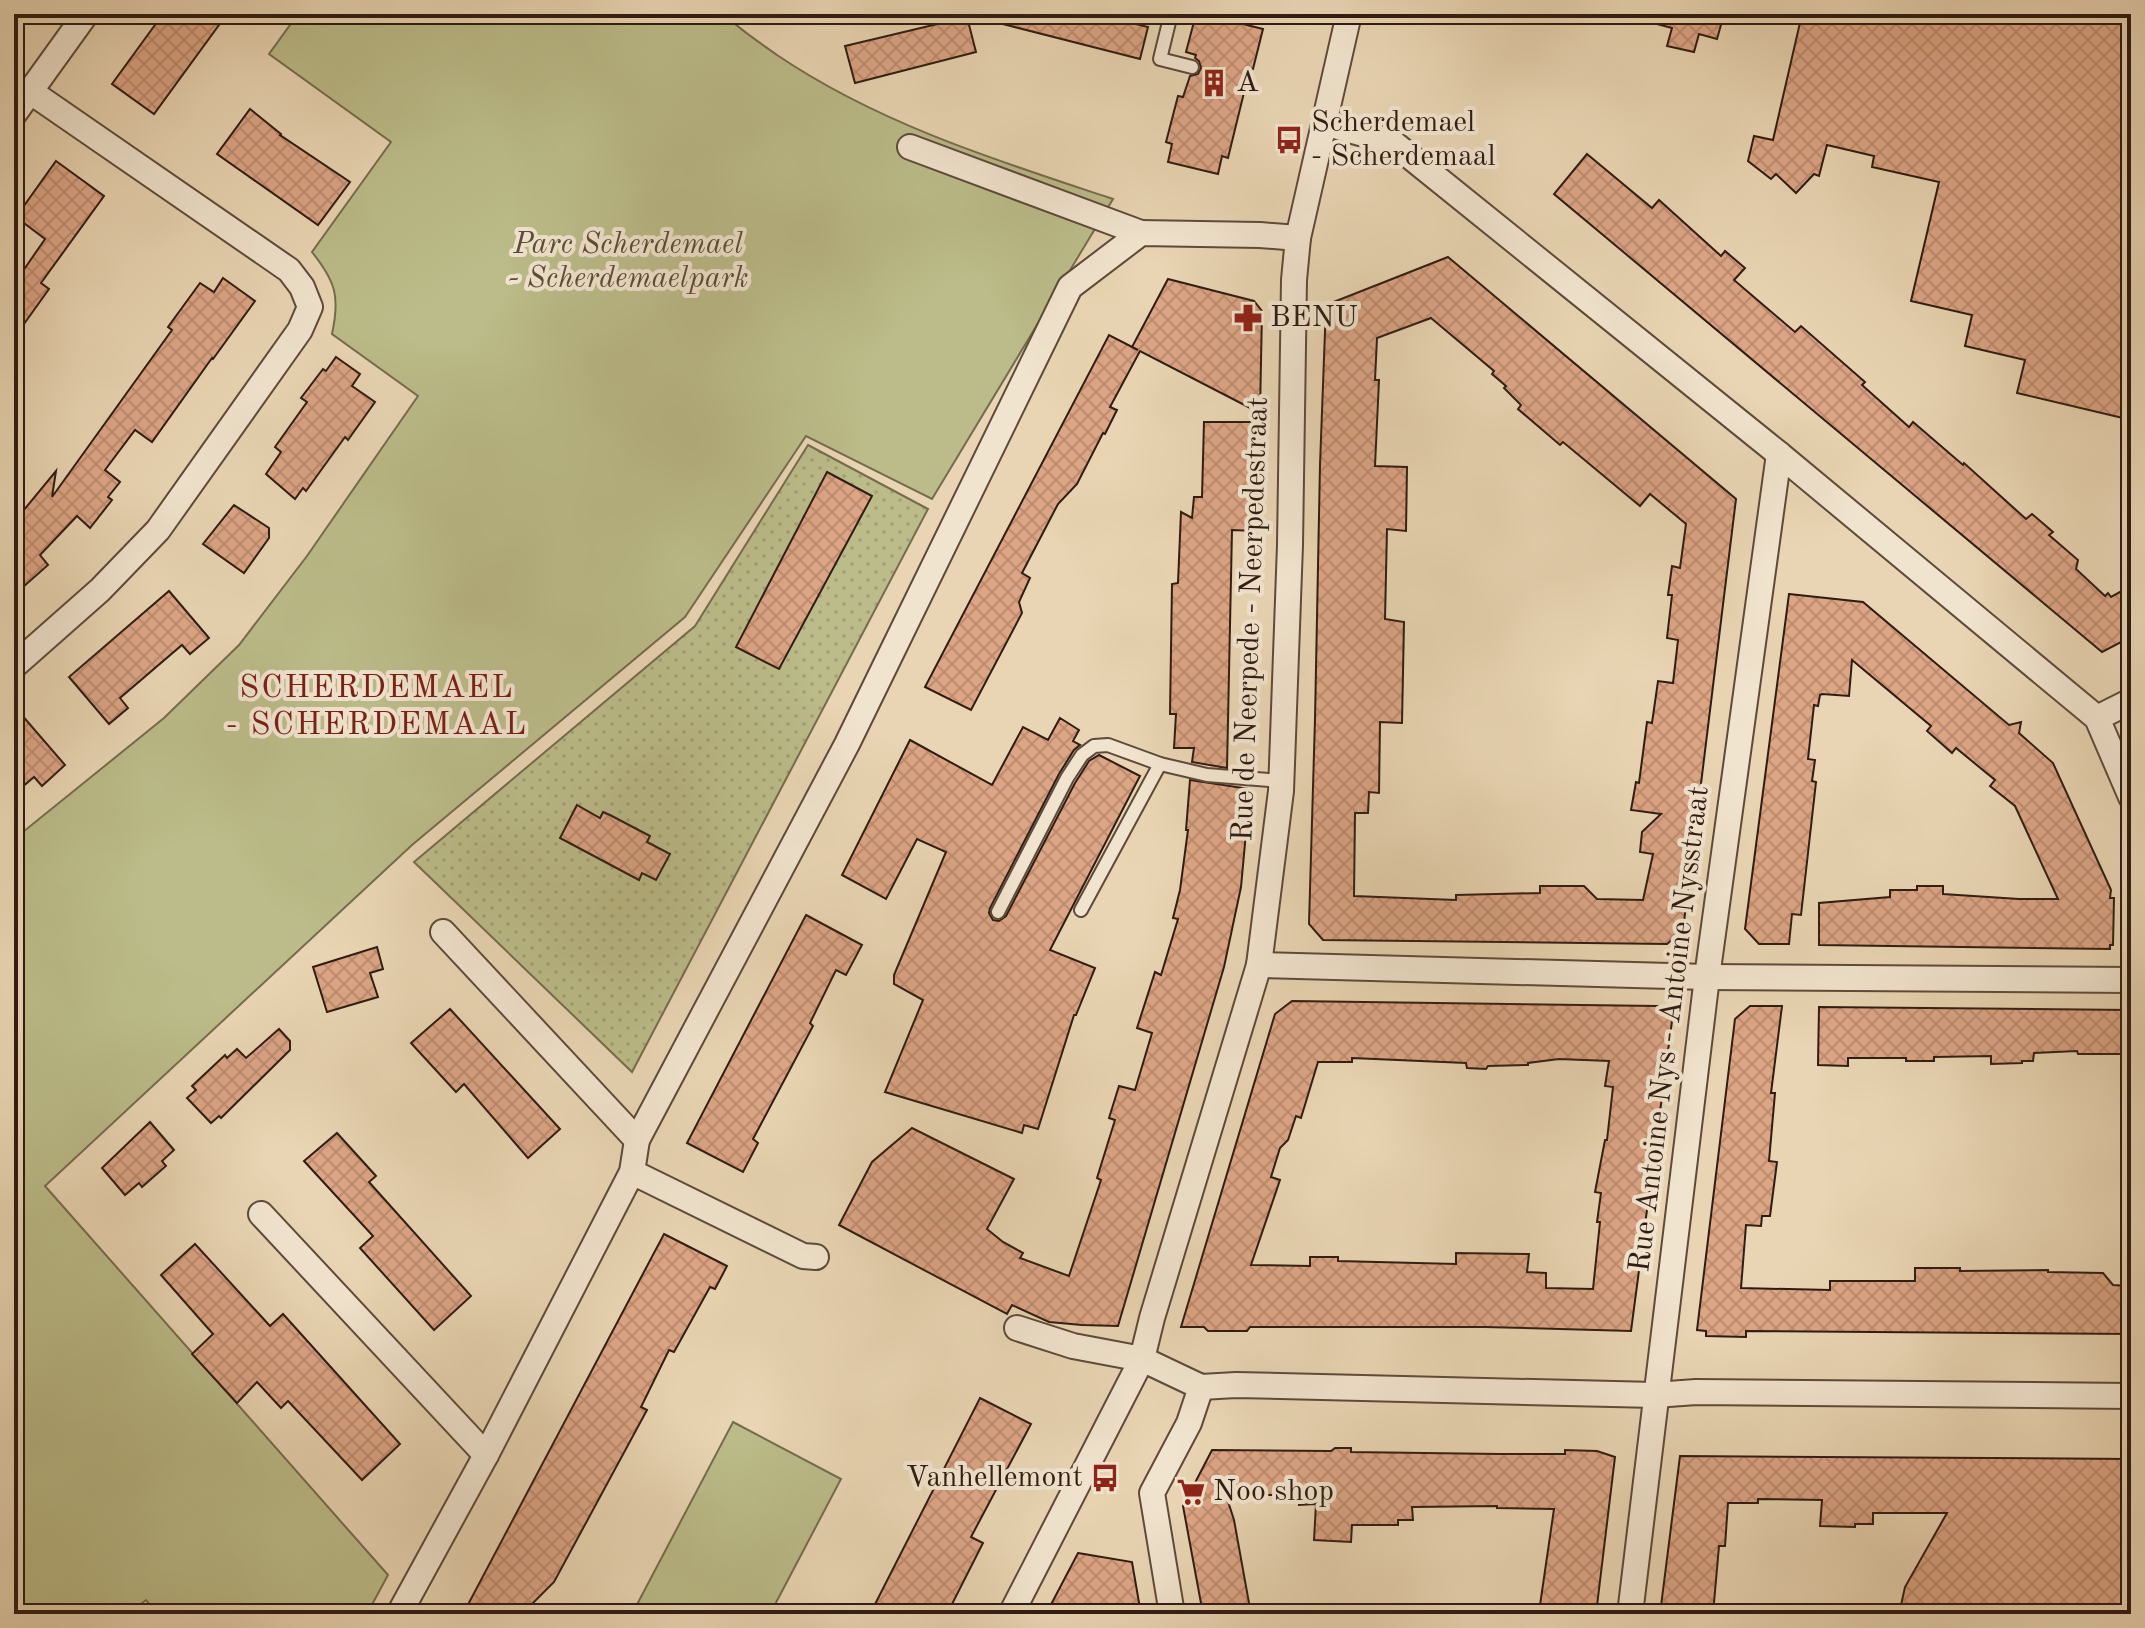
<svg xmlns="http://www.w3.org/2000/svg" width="2145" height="1628" font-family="'Old Standard TT',serif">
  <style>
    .green { fill: #bbbc89; stroke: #756c4e; stroke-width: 2 }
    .garden { fill: url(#garden-dots); stroke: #756c4e; stroke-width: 2 }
    .building { fill: url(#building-cross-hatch); stroke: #2f1c12; stroke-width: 2; fill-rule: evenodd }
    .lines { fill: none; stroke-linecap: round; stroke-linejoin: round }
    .lane-casing { stroke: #5e4a3a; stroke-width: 16 }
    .street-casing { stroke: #5e4a3a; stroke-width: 28 }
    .lane { stroke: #f1e4ce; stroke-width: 12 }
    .street { stroke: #f1e4ce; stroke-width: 24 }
    .labels { text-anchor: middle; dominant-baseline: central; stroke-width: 8; stroke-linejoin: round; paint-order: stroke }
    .poi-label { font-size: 30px; fill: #2f1c12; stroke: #f1e4ce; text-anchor: start }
    .park-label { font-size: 30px; font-style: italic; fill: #594c36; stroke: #f1e4ce }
    .street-label { font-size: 30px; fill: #2f1c12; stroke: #f1e4ce }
    .neighbourhood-label { font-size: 32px; letter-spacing: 2px; fill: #7a1f14; stroke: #f1e4ce }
  </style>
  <defs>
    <pattern id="garden-dots" width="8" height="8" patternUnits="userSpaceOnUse" patternTransform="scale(2)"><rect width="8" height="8" fill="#bbbc89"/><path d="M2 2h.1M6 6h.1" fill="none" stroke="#a1a175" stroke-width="1.8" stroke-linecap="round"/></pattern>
    <pattern id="building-cross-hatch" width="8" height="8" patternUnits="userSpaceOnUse" patternTransform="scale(2)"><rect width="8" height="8" fill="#dca584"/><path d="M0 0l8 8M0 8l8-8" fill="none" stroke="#bd8d71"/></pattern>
  </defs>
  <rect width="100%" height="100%" fill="#e9d5b3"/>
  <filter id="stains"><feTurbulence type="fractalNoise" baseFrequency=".0025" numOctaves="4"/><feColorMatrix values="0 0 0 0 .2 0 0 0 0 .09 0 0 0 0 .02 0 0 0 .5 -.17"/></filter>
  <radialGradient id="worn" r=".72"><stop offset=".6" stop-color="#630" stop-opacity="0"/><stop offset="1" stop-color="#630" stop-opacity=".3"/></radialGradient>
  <!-- green -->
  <g class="green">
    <path d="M298,14h426c16,16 35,28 53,41 102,69 221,106 336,144l-181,300 -126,-63 -121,181 -273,228 -367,341 343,389 -21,39h-209l-12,-14 -18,14h-114v-792l9,10 141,-114 75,-73 68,-89 111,-160 -86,-62c8,-37 4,-52 -20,-82l79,-110 -122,-88z"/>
    <path d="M733,1422l108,57 -71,135h-138z"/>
  </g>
  <!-- garden -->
  <path class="garden" d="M808,445l120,64 -296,563 -218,-210 281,-236z"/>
  <!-- building -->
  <g class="building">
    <path d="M163,14h64l-73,100 -42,-30z"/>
    <path d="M996,14h99l53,13 -8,32 -145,-37z"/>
    <path d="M1196,14h7l60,15 -10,40 -3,-1 -22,90 -6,-2 -4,18 -50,-12 4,-18 -6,-2 12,-46 5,1 7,-21 8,-2 3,-6 -2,-7 -4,-3 1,-3 -10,-3z"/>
    <path d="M1654,14h70l-7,25 -18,-5 -5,18 -27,-6 5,-18 -19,-5z"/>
    <path d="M1802,14h294l35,8v378l-4,19 -110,-26 8,-33 -60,-14 7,-31 -61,-14 28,-119 -67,-15 2,-11 -47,-11 -8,31 -5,-2 -18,19 -20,-19 -5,5 -23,-18 6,-25 19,4z"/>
    <path d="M967,17l9,35 -121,31 -10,-37z"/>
    <path d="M250,109l31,25 -1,1 70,47 -32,43 -101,-71z"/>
    <path d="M1587,154l65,54 7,-8 62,56 4,-5 20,17 -11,12 61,52 6,-6 64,56 -3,3 47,42 4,-5 50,43 1,-2 62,56 6,-5 21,18 -4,3 29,25 -2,9 29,27 3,-3 3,4 20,-11v51l-29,15 -548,-458z"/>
    <path d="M56,161l48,35 -63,87 8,6 -35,49v-54l31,-45 -29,-22z"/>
    <path d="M1448,257l288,242 -53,431 -16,14 -344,-4 -14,-16 6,-205 5,-254 6,-160zM1431,318l63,53 -2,3 14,12 -2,2 17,17 -3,4 42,36 3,-3 77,64 10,-12 36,30 -6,44 -8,-2 -4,29h4l-5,43 11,2 -5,43 -15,-2 -6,42 -5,-1 -8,61 -3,-1 -5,28 30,4 -19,18 -2,20 13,2 -10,46 -46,-1 -13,-13h-44v7l-84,2v5l-102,-4 1,-83h13l1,-21 10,1 1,-71 22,1 2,-101 -19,-3 2,-90 19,2 1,-64 -32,-1 4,-86h-4l2,-42z"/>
    <path d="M223,278l32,23 -42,58 -1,-1 -60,84 -17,-12 -30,40 15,12 -12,15 4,3 -22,28 -13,-12 -37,39 8,10 -34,30v-73l42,-51 -4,26 120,-167 -4,-3 32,-44 14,9z"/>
    <path d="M1168,279l86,22 8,10 -2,102 -120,-62 -30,56 7,3 -12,24 -2,-1 -26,51 -19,20 -36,69 8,5 -11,24 3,11 -51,97 -46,-23 184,-352 29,15 -6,-3z"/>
    <path d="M336,357l24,17 -8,12 23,16 -27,38 -3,-3 -39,54 -3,-3 -8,11 -29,-25 15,-22 -6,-5 32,-45 -6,-4 22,-29 3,2z"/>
    <path d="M1204,422h55l-4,109 -23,-1 -5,238 -35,-6 2,-14h-20l2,-34h-6l2,-130 6,-1 3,-71 11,6 2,-21h8z"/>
    <path d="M827,472l45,24 -93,173 -43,-22z"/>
    <path d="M234,505l35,23v10l-25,35 -41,-29z"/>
    <path d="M169,591l40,47 -19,16 -8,-9 -62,53 8,10 -19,16 -40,-47z"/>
    <path d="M1789,594l74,8 146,123 12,-3 -2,11 34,30 58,127 -1,8h4l-1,47h-3v4l-291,-4v-42l71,-6v-7h27v-4h26v8l76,5h39l-43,-93 -25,-20 5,-6 -39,-32 -4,5 -25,-22 4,-5 -79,-66 -3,36 -27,-2 -2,1 -2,11 -4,-1 -6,54 7,1 -3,21 4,1 -15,133 -9,-1 -3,30h-30l-14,-15z"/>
    <path d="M14,706l51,59 -23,21 -8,-9 -20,17z"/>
    <path d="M1060,718l19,12 -6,11 7,4 -6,5 -15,24 -69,134 -1,5 4,7 6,1 7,-5 69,-133 14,-22 10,-6 41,21 -90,174 45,18 -19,47h-2l-36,114 -14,-4 -2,8 -137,-41 38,-92 -29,-16v-9l52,-123 -29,-13 -31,60 -44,-24 68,-135 82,45 31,-58 25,13z"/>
    <path d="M1190,780l60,9 -9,98 -17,80 -106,359 -36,-1 -33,-3 -37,-17 -5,9 -168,-89 33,-63 40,-34 102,51 -27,50 16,13 20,11 -3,5 49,18 32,-96 -4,-2 18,-58 -6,-2 10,-32 16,4 17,-57 -15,-5 18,-56 6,3 17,-56 -5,-1 7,-28 8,-60h-2z"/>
    <path d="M577,805l23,13 3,-6 7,3 40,21 -3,6 23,12 -14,26 -14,-7 -3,7 -79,-42z"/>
    <path d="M806,915l56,30 -16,30 -10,-5 -26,53 3,3 -60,113 5,4 -15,29 -56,-29z"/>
    <path d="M377,947l6,22 -13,4 8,24 -51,15 -14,-45z"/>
    <path d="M1292,1001l366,5 14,15 -41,310 -146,-4h-235l-3,4h-39l-4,-4h-23l94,-313zM1352,1058l114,5 1,5 19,1 2,-3 40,-1v-2l31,-4 50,2 -4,25 8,1 -6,53h-2l-10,52 6,1 -4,29h3l-7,67 -47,-1v-15l-19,-1 2,-18 -73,-1v11l-118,-3v-4h-28v9l-59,-1 29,-85 -9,-3 9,-29 8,-8 8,-24 5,2 17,-56h34z"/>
    <path d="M1750,1006h32l-11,87h4l-6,68 8,1 -7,54h-8l-1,10 -15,-1 -5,63 89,2v-9h85v-13h45v3l88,-1v2l55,1 10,12 18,1v48l-385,-3v6l-40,-1v-5l-9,-1 38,-311z"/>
    <path d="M1819,1007l312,3v37h-10l1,7h-44l-1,-3 -43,2 -1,8h-11v2l-31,1v-8l-57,1v4h-28v-3h-58v8l-30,-1z"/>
    <path d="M450,1009l110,120 -32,29 -64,-74 -8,8 -45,-49z"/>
    <path d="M279,1029l11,12v9l-69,68 -2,-2 -8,7 -24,-25 9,-8 -4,-4 33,-31 2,3 10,-9 9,9z"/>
    <path d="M150,1122l24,28 -12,11 4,5 -24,21 -3,-4 -14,12 -23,-27z"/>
    <path d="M337,1133l39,43 -7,6 102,114 -37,34 -74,-82 13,-12 -69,-75z"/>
    <path d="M664,1234l63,32 -12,23 -5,-2 -36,65 -5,-2 -28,57 6,3 -93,172 -32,32h-59z"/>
    <path d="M195,1244l75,82 13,-12 117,130 -38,36 -74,-79 -7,7 -24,-26 -20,21 -45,-49 21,-20 -52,-59z"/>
    <path d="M980,1398l51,26 -60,113 12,6 -36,71h-77z"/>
    <path d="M1335,1448h16v4l148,2h66v-4l32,1 18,6 -19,157 -57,-2 15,-103 -57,-1v-2l-85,1 1,13h-15v5h-46l-1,17 -37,-2 2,-36 -17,1v-6h-12v-4h-61l8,25 17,94h-48l-20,-108 29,-56 119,1z"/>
    <path d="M1680,1456l451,3v155h-232l6,-27 42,-74h-74v11h-18v3l-35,-1 2,-26 -64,-1v4h-30l-3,43h-6l-6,68h-53z"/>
    <path d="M1078,1553l54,9 9,52h-95z"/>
  </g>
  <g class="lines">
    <defs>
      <g id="lane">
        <path d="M1171,14l-11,45 32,8"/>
        <path d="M1081,910l79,-146"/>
        <path d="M998,912l69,-134 15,-23 12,-9 14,-1 52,19 47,11 74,6"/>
      </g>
      <g id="street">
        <path d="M14,114l72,-100"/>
        <path d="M1324,123l68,19 387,312 318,264 34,79"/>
        <path d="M910,147l231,86"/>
        <path d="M14,666l86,-76 58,-60 142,-200 10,-23 -8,-20 -13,-17 -258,-178"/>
        <path d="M2097,718l34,-17"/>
        <path d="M443,932l194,208"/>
        <path d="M1259,965l448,12 424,3"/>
        <path d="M632,1172l171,84 13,1"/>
        <path d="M261,1214l225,241"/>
        <path d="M1017,1328l56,18 69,13 59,28 35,-2 419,10 41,-3 435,4"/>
        <path d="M399,1614l87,-159 146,-283 5,-32 210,-396 223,-457 71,-54 119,2 38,3"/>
        <path d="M1011,1614l131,-255 10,-41 107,-353 22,-174 9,-246 4,-265 4,-42 51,-224"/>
        <path d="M1172,1614l-20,-121 37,-70 12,-36"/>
        <path d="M1630,1614l77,-637 72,-523"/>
      </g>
    </defs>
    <!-- lane casing -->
    <use href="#lane" class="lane-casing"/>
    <!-- street casing -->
    <use href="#street" class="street-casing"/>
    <!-- lane -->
    <use href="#lane" class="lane"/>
    <!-- street -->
    <use href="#street" class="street"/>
  </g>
  <!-- icons -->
  <defs>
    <symbol id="building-bare" viewBox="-9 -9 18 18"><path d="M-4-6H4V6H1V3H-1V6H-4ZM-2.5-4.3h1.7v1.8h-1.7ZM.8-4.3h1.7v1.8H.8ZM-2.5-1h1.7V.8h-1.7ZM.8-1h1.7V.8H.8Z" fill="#8f2418" stroke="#f1e4ce" stroke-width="2.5" paint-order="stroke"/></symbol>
    <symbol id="bus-bare" viewBox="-9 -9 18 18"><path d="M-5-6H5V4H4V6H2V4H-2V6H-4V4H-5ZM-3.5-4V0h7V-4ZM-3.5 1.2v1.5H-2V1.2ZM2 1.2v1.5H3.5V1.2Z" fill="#8f2418" stroke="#f1e4ce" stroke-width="2.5" paint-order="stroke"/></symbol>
    <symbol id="pharmacy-bare" viewBox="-9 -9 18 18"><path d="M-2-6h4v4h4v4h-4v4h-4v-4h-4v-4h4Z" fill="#8f2418" stroke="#f1e4ce" stroke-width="2.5" paint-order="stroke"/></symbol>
    <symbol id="supermarket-bare" viewBox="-9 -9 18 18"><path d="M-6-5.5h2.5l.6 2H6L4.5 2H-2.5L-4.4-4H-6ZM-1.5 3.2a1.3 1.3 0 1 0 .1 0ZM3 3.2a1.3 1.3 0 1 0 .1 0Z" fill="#8f2418" stroke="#f1e4ce" stroke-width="2.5" paint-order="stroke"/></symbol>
  </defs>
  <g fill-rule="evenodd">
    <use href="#building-bare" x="1194" y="63" width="40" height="40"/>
    <use href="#bus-bare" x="1269" y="120" width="40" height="40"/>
    <use href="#pharmacy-bare" x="1228" y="298" width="40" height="40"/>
    <use href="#bus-bare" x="1085" y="1458" width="40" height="40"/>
    <use href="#supermarket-bare" x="1171" y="1472" width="40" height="40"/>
  </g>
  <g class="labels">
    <!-- poi labels -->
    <g class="poi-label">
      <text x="1236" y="83">A</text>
      <text x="1311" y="123">Scherdemael<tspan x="1311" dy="34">- Scherdemaal</tspan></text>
      <text x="1270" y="318">BENU</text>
      <text x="1083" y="1478" text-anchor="end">Vanhellemont</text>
      <text x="1213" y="1492">Noo shop</text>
    </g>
    <!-- park labels -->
    <g class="park-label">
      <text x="628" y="245">Parc Scherdemael<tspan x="628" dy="34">- Scherdemaelpark</tspan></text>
    </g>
    <!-- street labels -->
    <g class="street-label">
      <text transform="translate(1251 619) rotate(-88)">Rue de Neerpede - Neerpedestraat</text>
      <text transform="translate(1670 1029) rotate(-83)">Rue Antoine Nys - Antoine Nysstraat</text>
    </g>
    <!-- neighbourhood labels -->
    <g class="neighbourhood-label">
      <text x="377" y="689">SCHERDEMAEL<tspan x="377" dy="37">- SCHERDEMAAL</tspan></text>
    </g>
  </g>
  <!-- margin -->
  <rect width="2145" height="1628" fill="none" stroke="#e9d5b3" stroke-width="48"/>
  <rect x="16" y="16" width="2113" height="1596" fill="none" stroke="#2f1c12" stroke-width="4"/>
  <rect x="24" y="24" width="2097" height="1580" fill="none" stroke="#2f1c12" stroke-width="2"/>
  <rect width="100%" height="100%" filter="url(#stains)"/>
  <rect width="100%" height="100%" fill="url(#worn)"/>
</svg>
